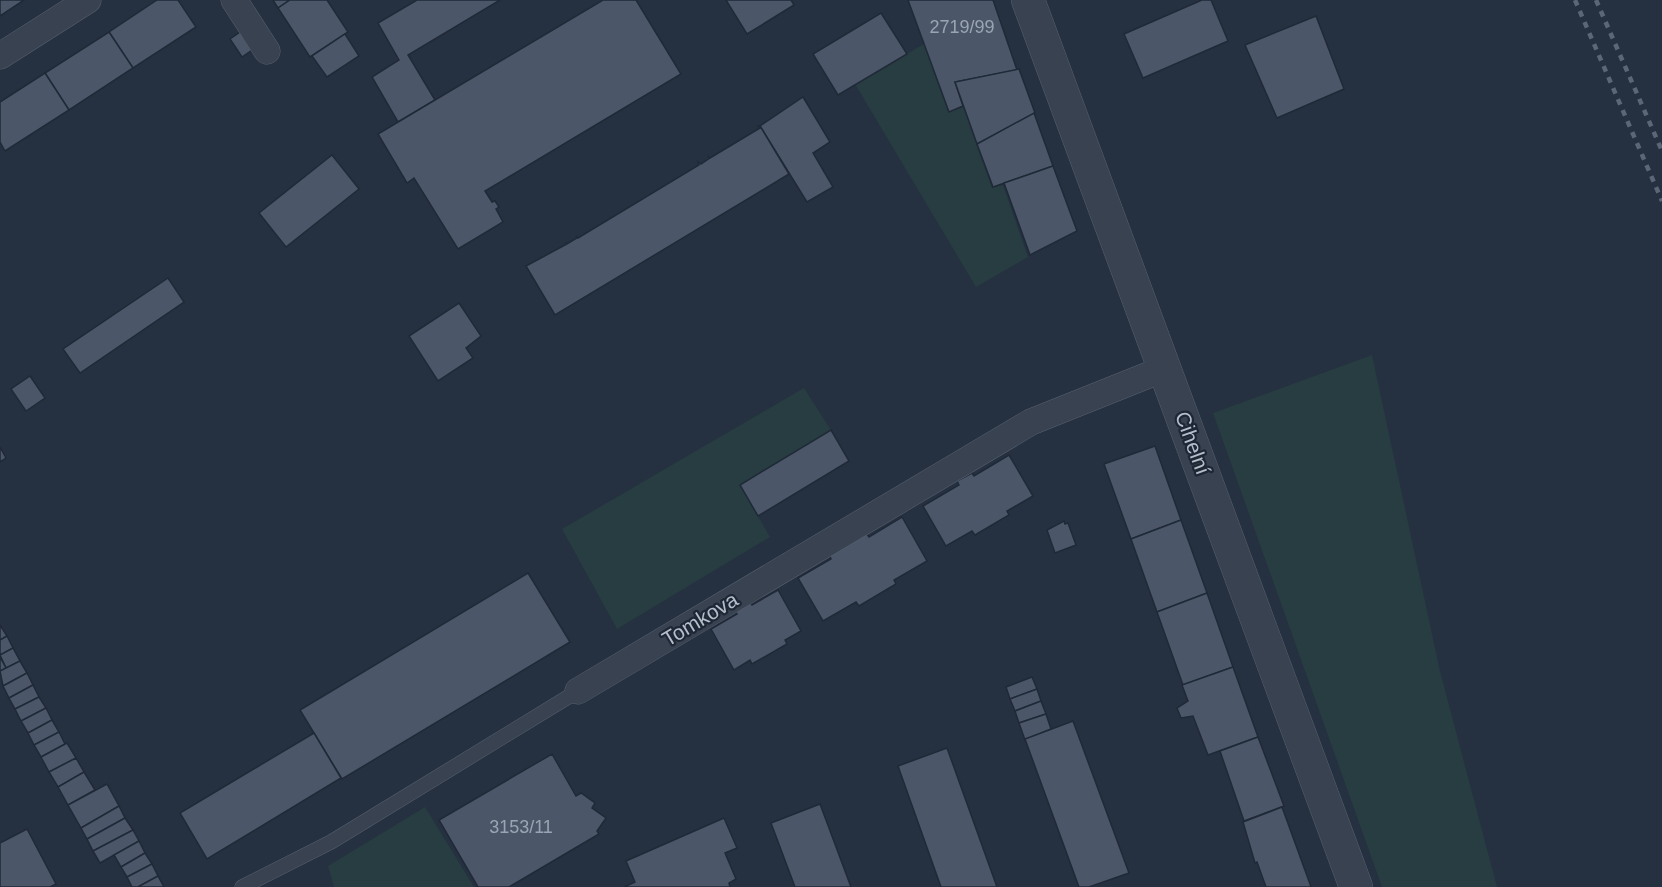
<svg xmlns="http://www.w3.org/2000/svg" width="1662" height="887" font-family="Arial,sans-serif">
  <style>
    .green { fill: #273d41 }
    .building { fill: #4b5769; stroke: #202937; stroke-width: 1.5 }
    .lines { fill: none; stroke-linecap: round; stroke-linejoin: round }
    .service-casing { stroke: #57606d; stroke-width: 15 }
    .minor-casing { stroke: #57606d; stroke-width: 27 }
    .tertiary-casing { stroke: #57606d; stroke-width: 34 }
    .service { stroke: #394250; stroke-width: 14 }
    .minor { stroke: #394250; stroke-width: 26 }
    .tertiary { stroke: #394250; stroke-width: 33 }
    .rail { stroke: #5b6677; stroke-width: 4.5; stroke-dasharray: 6 6; stroke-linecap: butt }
    .labels { text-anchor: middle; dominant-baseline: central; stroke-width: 4.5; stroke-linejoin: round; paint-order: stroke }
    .number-label { font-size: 18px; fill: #9ba4b2 }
    .street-label { font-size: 21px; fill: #b6bdca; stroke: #1e2735 }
  </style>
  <rect width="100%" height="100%" fill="#253040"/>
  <!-- green -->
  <g class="green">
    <path d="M924,44l24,67 15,-5 29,82 11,-3 25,72 -52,30 -121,-203z"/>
    <path d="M1372,355l68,316 57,216h-115l-169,-474z"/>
    <path d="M804,388l27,42 -91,55 30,52 -153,92 -55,-100z"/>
    <path d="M425,807l49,80h-140l-6,-21z"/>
  </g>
  <!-- building -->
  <g class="building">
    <path d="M0,0h24l-24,16z"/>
    <path d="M157,0h21l18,27 -63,41 -24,-36z"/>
    <path d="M273,0h17l-12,8z"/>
    <path d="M290,0h37l21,32 -38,25 -32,-49z"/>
    <path d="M417,0h83l-92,55 27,45 -37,22 -26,-45 27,-17 -21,-37z"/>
    <path d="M603,0h33l45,74 -196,117 7,11 3,-1 4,6 -3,2 7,13 -45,27 -44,-71 -7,5 -29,-49z"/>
    <path d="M726,0h65l3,5 -47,29z"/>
    <path d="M908,0h85l24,70 -62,12 8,24 -14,6z"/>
    <path d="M1202,0h9l17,41 -85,37 -19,-44z"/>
    <path d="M881,13l26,41 -69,41 -25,-41z"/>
    <path d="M1316,16l28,73 -67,29 -32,-73z"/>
    <path d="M246,28l12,18 -16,11 -12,-18z"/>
    <path d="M109,32l24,36 -64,42 -24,-37z"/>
    <path d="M345,34l14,22 -32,21 -15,-21z"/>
    <path d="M1019,69l16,44 -58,31 -22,-62z"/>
    <path d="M45,73l24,37 -64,41 -5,-9v-40z"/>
    <path d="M803,97l27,45 -17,11 20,34 -26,15 -47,-76z"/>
    <path d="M1034,113l19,53 -60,21 -16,-43z"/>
    <path d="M758,126h2l29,48 -234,141 -29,-49 41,-22 -1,-2 1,2 10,-6 -1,-2 2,2 121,-73 -1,-3 3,2 9,-6 -2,-2 2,2 50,-30z"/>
    <path d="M332,155l27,34 -73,58 -27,-34z"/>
    <path d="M1053,166l24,65 -47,24 -26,-72z"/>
    <path d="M168,278l16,24 -104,71 -17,-24z"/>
    <path d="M459,303l22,33 -15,12 7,10 -35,23 -29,-45z"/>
    <path d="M30,376l15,22 -19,13 -15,-22z"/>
    <path d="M831,430l18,31 -91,55 -18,-31z"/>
    <path d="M1155,446l26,74 -50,19 -27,-75z"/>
    <path d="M0,447l6,11 -6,4z"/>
    <path d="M1009,455l24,41 -26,15 2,4 -34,20 -3,-4 -26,15 -23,-40 36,-21 -2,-4 15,-8 2,3z"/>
    <path d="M902,517l25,44 -33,19 2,4 -37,22 -3,-4 -33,19 -25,-43 33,-19 -2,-5 37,-21 3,4z"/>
    <path d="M1181,520l26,73 -50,19 -26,-73z"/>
    <path d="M1064,521l1,3 3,-1 8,22 -21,8 -8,-23z"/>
    <path d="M528,573l42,69 -228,137 -42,-69z"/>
    <path d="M778,590l23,41 -16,9 2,4 -35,20 -2,-4 -16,10 -23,-41 26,-15 -2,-3 15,-9 2,3z"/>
    <path d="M1207,593l26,74 -50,18 -26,-73z"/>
    <path d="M0,625l7,11 -7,4z"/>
    <path d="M7,636l6,12 -13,7v-15z"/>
    <path d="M13,648l7,13 -14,7 -6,-13z"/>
    <path d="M0,657l6,11 -6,3z"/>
    <path d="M20,661l7,12 -24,13 -3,-15z"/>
    <path d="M1233,667l25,70 -50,18 -15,-39 -12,2 -4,-10 11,-7 -6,-16z"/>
    <path d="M27,673l6,12 -24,13 -6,-12z"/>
    <path d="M1032,677l5,12 -27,10 -4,-12z"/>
    <path d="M33,685l6,12 -24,12 -6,-11z"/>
    <path d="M1037,689l4,12 -26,10 -5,-12z"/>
    <path d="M39,697l7,11 -25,13 -6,-12z"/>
    <path d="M1041,701l5,13 -27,9 -4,-12z"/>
    <path d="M46,708l6,12 -24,13 -7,-12z"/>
    <path d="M1046,714l5,15 -26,11 -6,-17z"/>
    <path d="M52,720l7,12 -25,13 -6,-12z"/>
    <path d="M1073,721l56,152 -40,14h-10l-54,-148z"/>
    <path d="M59,732l6,12 -24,13 -7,-12z"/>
    <path d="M314,733l27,45 -134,81 -27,-46z"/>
    <path d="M1258,737l26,69 -40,15 -24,-70z"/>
    <path d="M67,743l9,15 -27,14 -8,-15z"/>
    <path d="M947,748l50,139h-56l-43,-121z"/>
    <path d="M552,754l24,42 5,-3 14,10 -3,5 14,10 -9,13 2,3 -90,53h-31l-39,-67z"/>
    <path d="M76,758l8,14 -26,15 -9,-15z"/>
    <path d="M84,772l11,18 -27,15 -10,-18z"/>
    <path d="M107,784l12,22 -38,22 -13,-23z"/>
    <path d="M820,804l31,83h-56l-24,-64z"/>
    <path d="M119,806l6,12 -38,21 -6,-11z"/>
    <path d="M1282,807l28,77 1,3h-45l-9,-25 -2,1 -12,-41z"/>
    <path d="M125,818l8,12 -40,21 -6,-12z"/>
    <path d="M724,818l13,30 -12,5 11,26 -7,4 1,4h-106l11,-5 -9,-21z"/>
    <path d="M27,829l29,55 -6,3h-50v-44z"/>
    <path d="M133,830l6,11 -39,22 -7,-12z"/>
    <path d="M139,841l6,12 -24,14 -7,-12z"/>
    <path d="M145,853l7,11 -25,13 -6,-10z"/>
    <path d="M152,864l6,12 -20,11h-6l-5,-10z"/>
    <path d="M158,876l6,11h-26z"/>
  </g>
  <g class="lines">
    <defs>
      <path id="service" d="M242,887l89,-45 247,-151"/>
      <g id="minor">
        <path d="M234,0l33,51"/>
        <path d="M0,56l88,-56"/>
        <path d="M578,691l453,-269 135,-54"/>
      </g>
      <path id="tertiary" d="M1028,0l328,887"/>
    </defs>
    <!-- service casing -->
    <use href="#service" class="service-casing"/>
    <!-- minor casing -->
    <use href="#minor" class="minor-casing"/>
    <!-- tertiary casing -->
    <use href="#tertiary" class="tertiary-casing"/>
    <!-- service -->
    <use href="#service" class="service"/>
    <!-- minor -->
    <use href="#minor" class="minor"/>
    <!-- tertiary -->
    <use href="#tertiary" class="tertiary"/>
    <!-- rail -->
    <g class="rail">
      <path d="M1575,0l87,201"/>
      <path d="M1596,0l66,151"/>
    </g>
  </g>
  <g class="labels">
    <!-- number labels -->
    <g class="number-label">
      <text x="962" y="27">2719/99</text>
      <text x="521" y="827">3153/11</text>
    </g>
    <!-- street labels -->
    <g class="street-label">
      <text transform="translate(1193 443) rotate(70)">Cihelní</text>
      <text transform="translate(700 619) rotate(-31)">Tomkova</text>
    </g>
  </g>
</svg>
